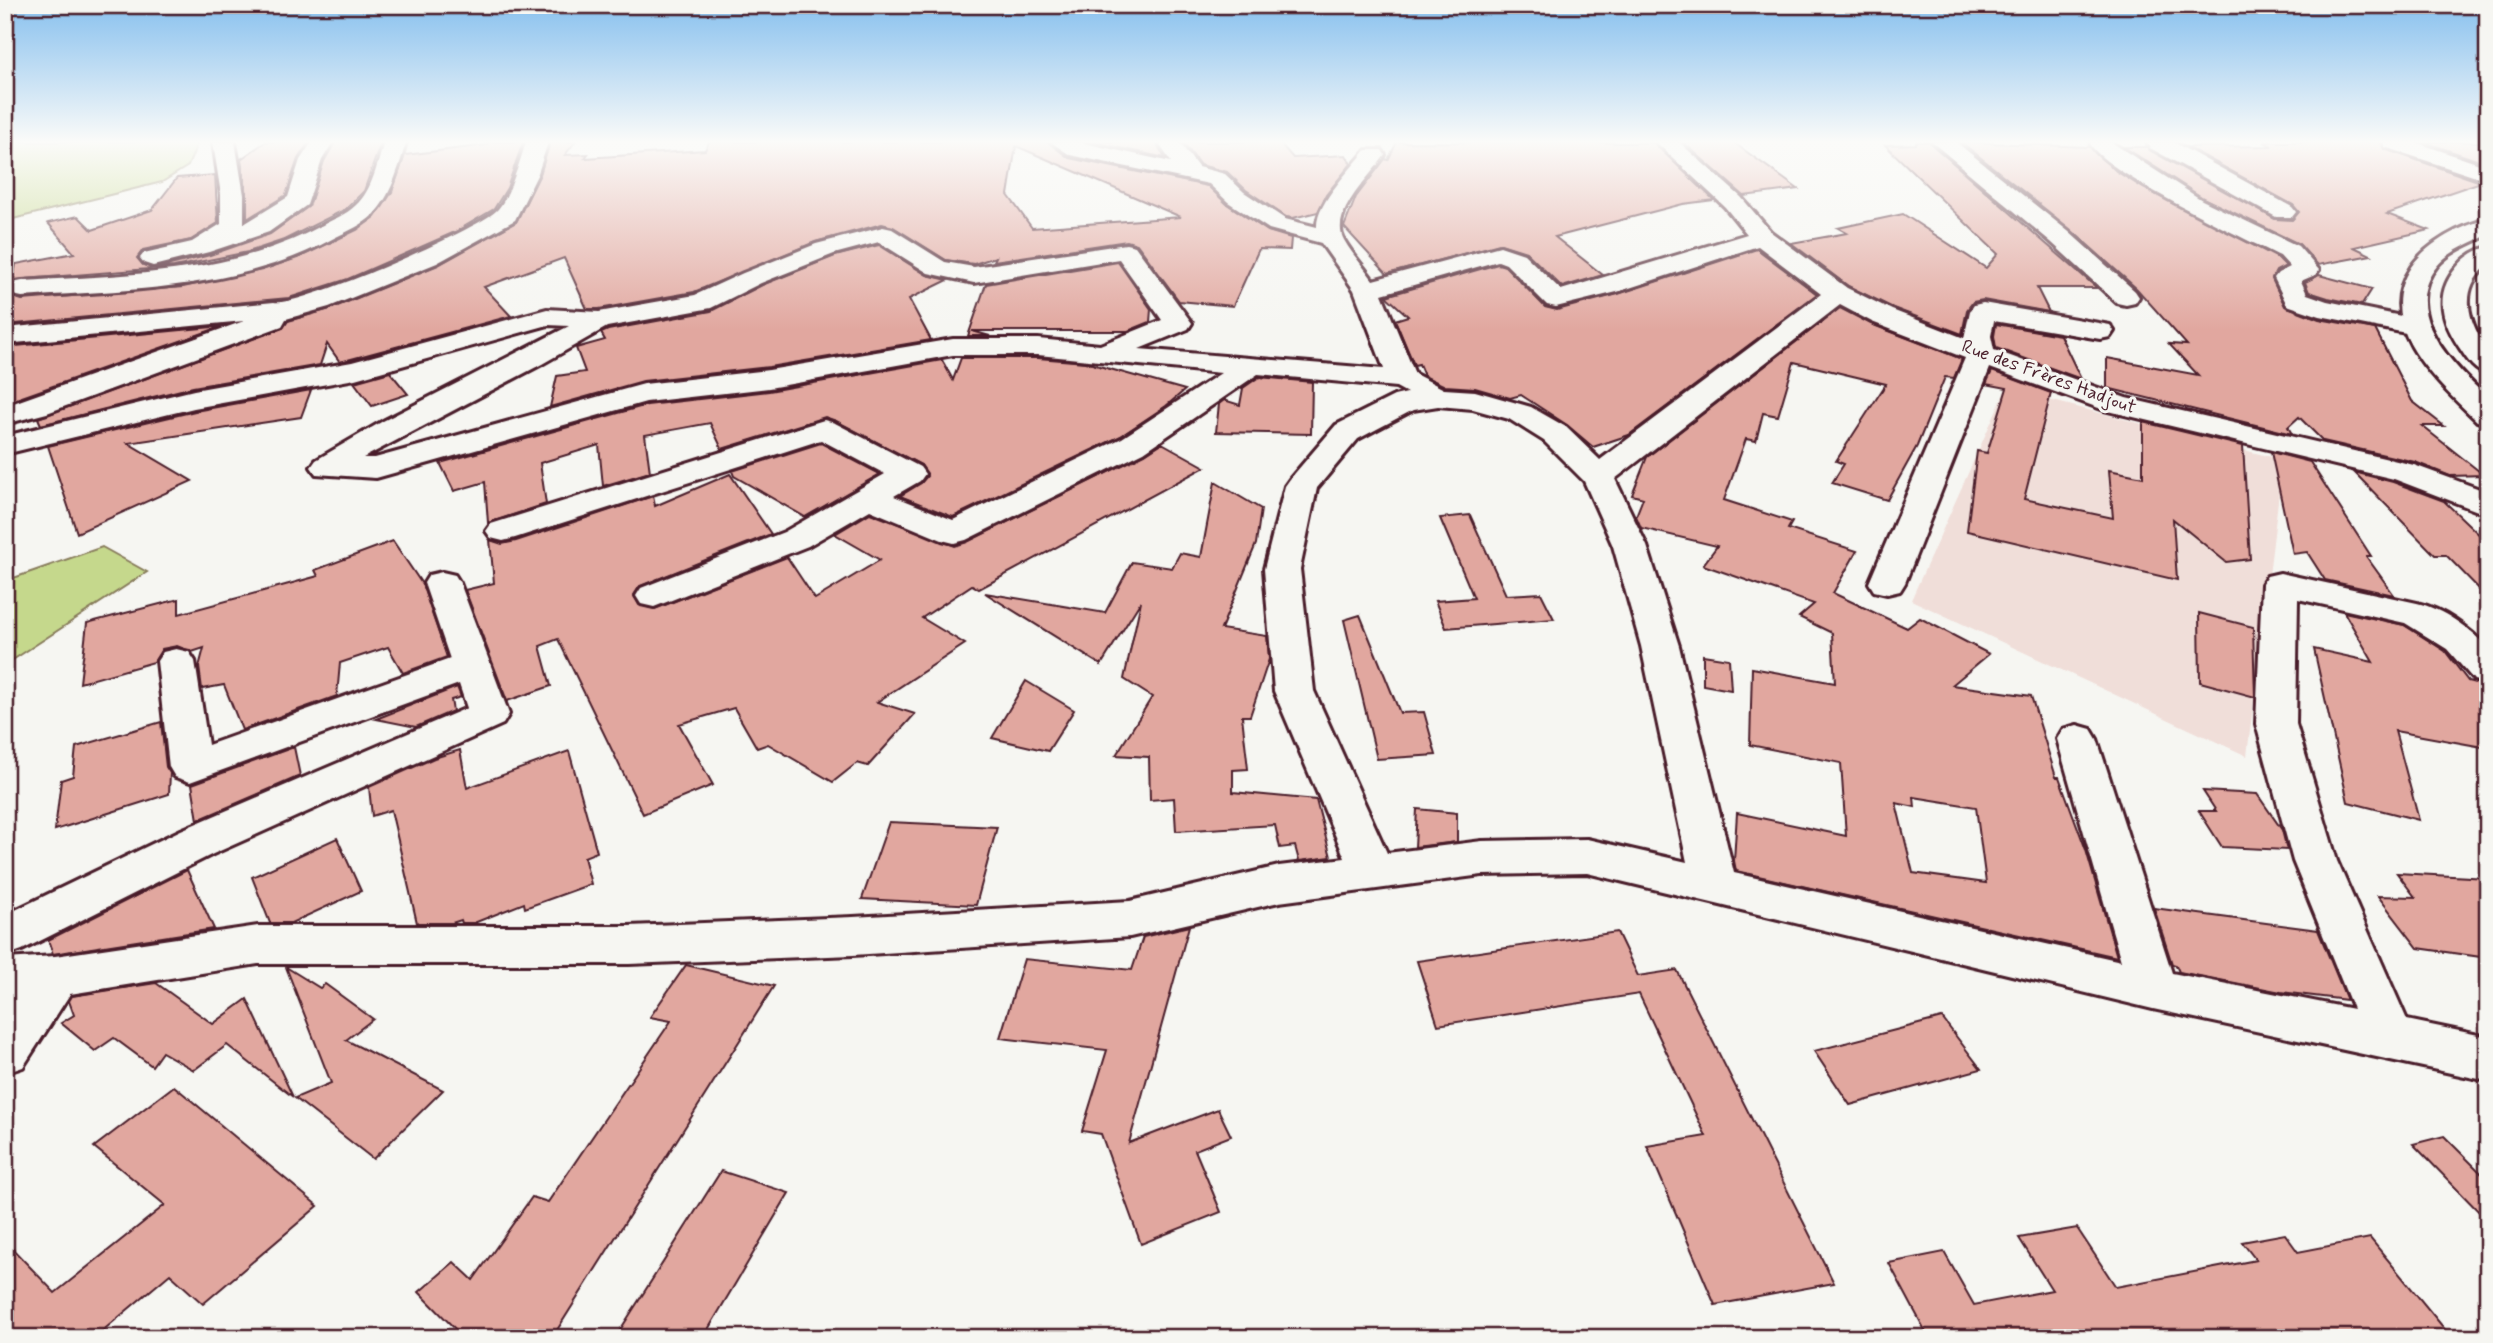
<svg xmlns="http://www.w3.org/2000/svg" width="2493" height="1343" font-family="Mynerve,sans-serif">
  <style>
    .built { fill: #f0ded9 }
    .green { fill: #c5d88c; stroke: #887c5c; stroke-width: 2 }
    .building { fill: #e1a79f; stroke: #4a1f2b; stroke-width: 2; fill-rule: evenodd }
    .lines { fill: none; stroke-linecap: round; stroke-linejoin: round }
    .minor-casing { stroke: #4a1f2b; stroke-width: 6 }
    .major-casing { stroke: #4a1f2b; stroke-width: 6 }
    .minor { fill: #f6f6f2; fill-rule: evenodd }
    .major { fill: #f6f6f2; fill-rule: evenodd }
    .labels { text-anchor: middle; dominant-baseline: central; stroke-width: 6; stroke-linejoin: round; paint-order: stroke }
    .far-street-label { font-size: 19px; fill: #4a1f2b; stroke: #f6f6f2 }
  </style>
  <rect width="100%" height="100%" fill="#f6f6f2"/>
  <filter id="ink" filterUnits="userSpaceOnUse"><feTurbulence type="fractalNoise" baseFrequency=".0143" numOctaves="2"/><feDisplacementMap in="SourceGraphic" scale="14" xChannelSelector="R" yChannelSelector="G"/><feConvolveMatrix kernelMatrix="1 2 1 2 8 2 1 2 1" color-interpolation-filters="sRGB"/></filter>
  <g filter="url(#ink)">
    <!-- built -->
    <path class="built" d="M2006,389l277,71 -36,296 -336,-156z"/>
    <!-- green -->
    <g class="green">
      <path d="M5,142h193l-10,24 -26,16 -157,39z"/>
      <path d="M102,547l45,25 -142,93v-84z"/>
    </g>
    <!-- building -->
    <g class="building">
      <path d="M265,142h44l-11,17 -12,36 -39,24v-24l-6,-36z"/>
      <path d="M335,142h46l-17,49 -18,18 -62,31 -36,12 -74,15 -161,13 3,-16 58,-11 -26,-30 30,-7 14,14 60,-20 25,-32 38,-3 3,48 -27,17 -48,10 -6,8 6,7 11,4 56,-14 60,-21 39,-28 15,-45z"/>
      <path d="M488,142h35l-16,46 -13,21 -39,23 -107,47 -59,19 -284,27v-24l5,-5 12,4 161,-13 79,-17 38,-13 57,-27 18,-13 17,-25 13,-37 82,-10z"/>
      <path d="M550,142h25l-10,13 23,-1 -3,4 120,-8 4,-8h339l21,16 139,28 19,18 41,27 23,7 -1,12 -31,-1 -26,57 -54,-5 -42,-57 -10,-3 -133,20 2,-4 -22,7 -28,-4 -53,-33 -11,-3 -67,18 -121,50 -95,17h-12l-23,-51 -80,29 27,29 -171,46 -13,-18 -7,21 -127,22 -152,38 -3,-7 245,-90 5,-7 42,-12 108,-44 78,-43 24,-48zM1016,146l165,71 -149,11 -24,-33z"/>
      <path d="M1093,142h63l9,16z"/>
      <path d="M1183,142h96l14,16 53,-3 5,9 -25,31 -8,17 -25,6 -7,-1 -40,-27 -19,-18 -27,-7z"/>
      <path d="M1397,142l257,1 60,57 -31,4 -128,33 48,38 -41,12 -36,-35 -25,-8 -114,30 -43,-47 12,-30 29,-38 3,1z"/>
      <path d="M1733,142l65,47 -54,7 -60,-53z"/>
      <path d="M1916,142h13l168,146h-60l12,24 -66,-12 -10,2 -6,8 -5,24 -69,-26 -45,-22 -57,-43 56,-10 -9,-5 65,-14 83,54 12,-14 -113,-109 31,-1z"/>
      <path d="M1961,142l130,5 25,24 27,17 135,70 8,8 -10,5 -4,8 13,27 34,13 56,10 37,72 32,25h-22l62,49 -34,1 -35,-14 -92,-21 -24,-24 -11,10 4,7 -185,-46v-30l91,17 -29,-31 18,1 -50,-56 -67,-60z"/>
      <path d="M2264,142h117l3,7 97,33 -94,32 42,16 -75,17 17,8 -53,10 -19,-21 -96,-46 -79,-51h23l128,72 17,1 7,-8 -6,-7 -106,-58 85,-1z"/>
      <path d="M2424,142h64v22z"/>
      <path d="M879,245l48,30 21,5 -39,19 22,41 -162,27 -126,14 -93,26 7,-31 28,-4 -9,-24 29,-8 -4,-7 7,-3 103,-19 51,-26 73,-29z"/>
      <path d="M1757,249l60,45 -188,141 -36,12 -26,-22 -46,-30 -11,3 -35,-10 -30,-2 -21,-10 -5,-12 -5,1 -19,-45 13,-4 -22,-20 112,-32 7,2 40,41 12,3 61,-16z"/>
      <path d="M1118,262l33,47 -1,13 -22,9h-156l18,5h-22l18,-52z"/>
      <path d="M2319,275l53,14 -10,16 -34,-7 -19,-6 -4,-10z"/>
      <path d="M1840,308l31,16 91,35 -8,19 -9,-1 -28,69 -30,54 -55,-17 12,-19 -8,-3 50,-77 -92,-22 -16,54 -15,-3 -7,28 -10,-2 -22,61 68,22 -4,7 69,22 -24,42 74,35 13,-10 69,36 -37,31 79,11 25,81h3l27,73 31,107 -381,-86 -2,-10 3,-48 109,23 -5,-73 -91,-18 2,-77 83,15 -3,-50 -33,-16 15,-13 -111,-39 14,-19 -76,-18 -5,-12 7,-18 -11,-3 15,-38zM1914,797l62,10 10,76 -73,-10 -17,-70 19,4z"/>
      <path d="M1996,324l64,11 21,44 -85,-31 -2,-12z"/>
      <path d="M223,326l-218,77v-56z"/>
      <path d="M961,358h77l47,4 100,28 -19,16 -45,30 -168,81 -53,-21 21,-13 6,-7 -6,-11 -85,-44 -11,-4 -103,32 -12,-26 -65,12 5,37 -47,14 -4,-41 -59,18 6,41 -58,19 -3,-41 -31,9 -14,-28 207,-58 122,-14 173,-31 11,20z"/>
      <path d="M1992,371l59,22 -27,106 89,19 -4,-48 34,7v-55l100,24 7,113 -24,3 -53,-43 4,61 -210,-49 10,-80 10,2 20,-65 -21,-4z"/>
      <path d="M390,372l18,22 -36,12 -18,-24z"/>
      <path d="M1259,377l53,5 -1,52 -95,-2 3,-28 5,-4 16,5 3,-17z"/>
      <path d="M311,390l-10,27 -173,26 64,38 -115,52 -29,-87 147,-35z"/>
      <path d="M821,443l59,31 -75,43 -71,-41 -2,-5z"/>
      <path d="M1162,443l43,24 -226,122 -7,-4 -50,33 43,26 -88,58 38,12 -47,52 -11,-3 -24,19 -65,-38 -11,4 -23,-40 -55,16 34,61 -70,29 -85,-175 -18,7 11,40 -44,15 -42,-111 29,-7 -4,-43 12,4 14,-3 137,-45 2,10 75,-32 41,60 -131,52 -6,9 5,10 16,4 132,-52 28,42 65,-39 -45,-26 35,-21 85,33 12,-4 178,-88z"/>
      <path d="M2271,452l39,10 61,94h-5l28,39 -69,-15 -18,-28 -14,2z"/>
      <path d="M2354,472l39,10 51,19 44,42v55l-42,-43h-11z"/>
      <path d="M1215,482l46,27 -5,35 -35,85 46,7 2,23 -19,57h-8l6,53 -15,1v22l83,8 15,57 -32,4 -4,-15 -15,2 -5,-23 -99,6 -2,-33 -24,2 -1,-43 -33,-2 36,-58 -28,-18 17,-78 -40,64 -116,-72 120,20 27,-51 40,6 8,-15 21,4z"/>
      <path d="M1470,515l36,80 35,-2 13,26 -108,9 -11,-27 39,-3 -34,-80z"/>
      <path d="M393,541l29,43 25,73 -44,16 -15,-26 -48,16 -3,33 -95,34 -18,-45 -22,4 -3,-22 5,-19 -12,4 -15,-6 -15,3 -8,13 -74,21 7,-60 92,-24v15l139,-38 -3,-6z"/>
      <path d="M2344,612l60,13 41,26 23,30 11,3 9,16v48l-93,-17 24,89 -71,-18 -34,-153 59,13z"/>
      <path d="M2199,613l54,14 2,70 -55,-15z"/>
      <path d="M1360,615l40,98 24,-1 12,43 -59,4 -33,-139z"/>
      <path d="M1703,655l26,4 2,31 -28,-5z"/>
      <path d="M1026,681l48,29 -26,41 -56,-13z"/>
      <path d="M457,687l4,10 -10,3 2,11 -37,16 -40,-8z"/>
      <path d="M161,722l5,45 4,6 -1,21 -114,36 6,-50 12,-4 3,-29z"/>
      <path d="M294,747l6,29 -102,44 -6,-36z"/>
      <path d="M460,750l7,38 102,-37 28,101 -13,5 7,27 -66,24 -1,-5 -50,20h-12l-1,-3 -9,3h-35l-26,-113 -19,6 -3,-29 65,-29z"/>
      <path d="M2203,791l54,3 25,36 5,20 -65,-3 -23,-36h17z"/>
      <path d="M1417,809l40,4v29l-42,5z"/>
      <path d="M889,822l108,5 -21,78 -114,-6z"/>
      <path d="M337,838l24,53 -70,32h-21l-18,-46z"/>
      <path d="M187,870l27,59 -161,25 -5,-14z"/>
      <path d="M2397,873l91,5v80l-70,-10 -40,-52 37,1z"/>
      <path d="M2154,908l164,22 29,70 -66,-8 -102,-20 -3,-7 -4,-1z"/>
      <path d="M1189,926l-60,217 89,-34 13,27 -36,14 26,62 -80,32 -40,-110 -19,-3 25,-81 -107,-12 24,-79 108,11 11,-33z"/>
      <path d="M1617,932l21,44 39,-6 157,313 -119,22 -68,-159 59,-10 -67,-142 -201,31 -21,-64z"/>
      <path d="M686,965l88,21 -222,352h-88l-45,-46 35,-30 19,18 59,-83 16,5 123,-181 -21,-4z"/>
      <path d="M286,967l34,21 5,-4 48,35 -27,21 97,50 -70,69 -78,-61 36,-15z"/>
      <path d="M156,983l57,41 34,-25 46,98 -66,-52 -33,25 -32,-18 -10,14 -38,-28 -19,13 -34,-28 13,-8 -5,-14 3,-5z"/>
      <path d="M1942,1018l39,51 -131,36 -36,-54z"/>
      <path d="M174,1086l144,120 -115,98 -33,-30 -76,64h-89v-97l50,52 110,-88 -71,-58z"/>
      <path d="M2444,1136l44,44v41l-75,-77z"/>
      <path d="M721,1171l68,22 -86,145h-88z"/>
      <path d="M2077,1228l39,59 140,-27 -14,-18 43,-8 13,18 72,-14 82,100h-523l-40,-75 55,-11 30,53 78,-15 -33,-52z"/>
    </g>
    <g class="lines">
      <defs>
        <g id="minor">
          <path d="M213,142h22l9,53v29l44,-27 12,-37 12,-18h21l-11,18 -15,45 -38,27 -60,20 -56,14 -9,-3 -4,-5 4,-5 48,-11 29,-18v-29z"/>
          <path d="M384,142h22c-7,25 -15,55 -33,73 -10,10 -25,16 -37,22 -95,53 -209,53 -314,60l-9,-2 -4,-6 4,-6 9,-2c100,-6 207,-6 297,-54 12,-7 27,-12 37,-22 16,-14 22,-43 28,-63z"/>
          <path d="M526,142h22l-10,31 -23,47 -78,43 -108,44 -43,12 -4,7 -235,87 -42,11v-18l239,-85 -239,23v-16l269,-26c23,6 201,-71 222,-91 12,-10 25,-53 30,-69z"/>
          <path d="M1051,142h28l92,20 -13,-20h21l19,25 27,7 19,18 41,27 32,8c-1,-24 35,-59 49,-77h16l3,5c-14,21 -56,58 -41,85 8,14 20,27 29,40l127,-34 24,8 37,36 186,-56 -22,-27 -69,-65h23l62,55 30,35 76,56 45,22 72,28 6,-27 4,-6 9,-2 127,22 4,6 -4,6 -10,2 -106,-18 -3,15 3,14 132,48 288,67 74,27v23l-94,-36 -290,-69 -114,-42 -85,215 -5,8 -13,3 -13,-3 -5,-8 96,-225 -93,-36 -32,-17 -225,174 32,67 32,100 55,227 387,88 -64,-222 6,-10 14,-4 14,4 6,10 75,234 181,36 -60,-148 -37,-137 6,-140 5,-8 13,-3 137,30c26,6 52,25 71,45v36l-14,-4 -27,-31 -42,-26 -107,-24 -2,125 41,137 70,159 81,17v44l-335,-72 -566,-136 -105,2 -203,27 -149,35 -277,18 -224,9h-371l-188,30 -47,73 -18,6v-64l8,-10h-8v-40l50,-3 203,-30h371l224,-9 277,-16 149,-35 66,-8 -71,-167 -10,-122 21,-83 5,-7 46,-54 58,-29 13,-3 -11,-6 -138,-13 -114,78 -178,88 -12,3 -12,-3 -72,-30 -62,36 -154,61 -13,-3 -5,-8 5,-8 143,-56 101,-58 -64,-34 -306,98 -12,3 -12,-3 -5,-7 5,-7 333,-104 11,3 85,44 5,7 -5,7 -26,15 59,24 169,-82 99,-65 -183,-18h-85l-184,33 -123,14 -270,76 -60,-4 -5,-7 5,-7 67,-39 186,-95 -21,-1 -193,54 -161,29 -189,46v-18l189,-46 158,-28 195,-53 52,3 96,-17 48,-22 73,-29 67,-17 9,2 53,33 29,5 152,-23 9,2 57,77 -4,6 -49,20 245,20 -30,-79 -33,-47 -52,-14 -41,-27 -19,-18 -139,-29zM879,242l49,31 46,10 145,-24 43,61 -62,25 -62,-6h-85l-184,31 -125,14 -269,74h-12l179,-94 65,-37 104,-19 50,-25 73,-29zM1758,246l63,48 -221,166 -34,-33 -35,-20 -56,-16 -31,-2 -29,-15 -33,-80 116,-33 8,3 41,41 9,2 61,-15zM1438,406l35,3 36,10 35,22 40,40 29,65 28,100 46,216 -100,-23 -105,2 -95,12 -73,-162 -14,-122 17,-81 41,-49 55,-29z"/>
          <path d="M1932,142h24l112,89 67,60 4,6 -4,6 -9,2 -9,-2 -66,-61z"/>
          <path d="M2090,142h21l91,58 96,46 21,24 -4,5 -14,6 6,13 20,7 99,20 4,6 -4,6 -10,2 -96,-19 -33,-11 -13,-27 4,-5 12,-6 -10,-11c-30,-15 -185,-88 -190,-114z"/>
          <path d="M2173,142l119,65 4,5 -4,5h-16l-126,-69 -3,-5z"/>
          <path d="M2383,142h32l73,25v14l-103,-34z"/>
          <path d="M442,572l13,3 5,8 49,131 -6,10 -290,130 -191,96 -17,6v-41l176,-85 286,-122 -8,-24 -269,98 -15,-5 -6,-10 -12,-106 6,-9 13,-3 13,3 6,9 13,84 242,-86 -26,-76 5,-8z"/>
        </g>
        <g id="major">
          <path d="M2488,219v16c-17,8 -39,16 -51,31 -39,47 18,101 51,132v26l-11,-3c-39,-38 -105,-96 -66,-154 16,-24 49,-41 77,-48z"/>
          <path d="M2488,247v19c-24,17 -23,43 -10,68 2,4 7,9 9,13 3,7 1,20 1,28 -13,-4 -20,-14 -27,-25 -19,-28 -28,-55 -4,-83 8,-10 19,-17 31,-20z"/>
        </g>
      </defs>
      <!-- minor casing -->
      <use href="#minor" class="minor-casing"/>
      <!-- major casing -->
      <use href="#major" class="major-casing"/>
      <!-- minor -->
      <use href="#minor" class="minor"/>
      <!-- major -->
      <use href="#major" class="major"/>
    </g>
  </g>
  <!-- sky -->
  <linearGradient id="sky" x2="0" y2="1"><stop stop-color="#87c0ee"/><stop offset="0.43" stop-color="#fbfbf9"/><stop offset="1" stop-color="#fbfbf9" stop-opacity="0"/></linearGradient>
  <rect width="2493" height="330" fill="url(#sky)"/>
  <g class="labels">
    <!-- far-street labels -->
    <g class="far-street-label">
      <text transform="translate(2049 377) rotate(20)">Rue des Frères Hadjout</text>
    </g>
  </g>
  <!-- margin -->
  <rect width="2493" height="1343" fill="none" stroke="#f6f6f2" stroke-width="28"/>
  <rect x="14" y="14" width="2465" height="1315" fill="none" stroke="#4a1f2b" stroke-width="2.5" filter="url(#ink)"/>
</svg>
